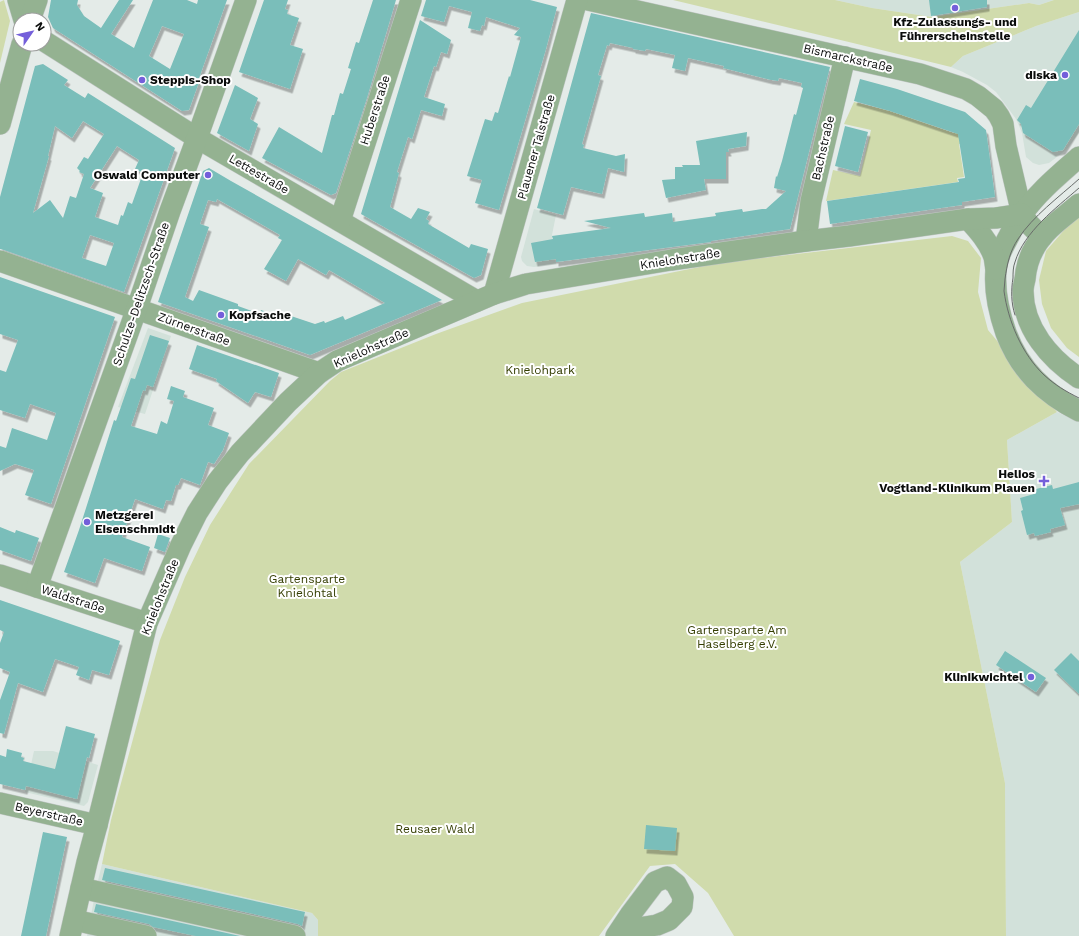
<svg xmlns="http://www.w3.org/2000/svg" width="1079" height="936" font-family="'Work Sans',sans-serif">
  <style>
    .built { fill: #d2e1da }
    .green { fill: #d0dbac }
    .building { fill: #7abeba; fill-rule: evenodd; filter: url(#shadow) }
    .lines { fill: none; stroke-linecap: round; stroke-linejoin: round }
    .minor-casing { stroke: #c1c7c5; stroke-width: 22 }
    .minor { stroke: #94b291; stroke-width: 21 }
    .tram { stroke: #676b69; stroke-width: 1 }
    .poi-dot { fill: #745fda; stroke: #fff; stroke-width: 1.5 }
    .labels { text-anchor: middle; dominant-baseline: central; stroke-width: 4; stroke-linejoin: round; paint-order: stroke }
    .poi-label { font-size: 12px; font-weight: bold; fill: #0a0c0b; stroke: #fff; text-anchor: end }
    .street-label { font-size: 12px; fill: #0a0c0b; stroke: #fff }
    .park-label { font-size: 12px; fill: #353e02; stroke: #fff }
  </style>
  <defs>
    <filter id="shadow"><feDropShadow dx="2.5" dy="4.5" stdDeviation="0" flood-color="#0004"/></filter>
  </defs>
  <rect width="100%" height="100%" fill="#e4ebe8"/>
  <!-- built -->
  <g class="built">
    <path d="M835,0h219l-15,5 -10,-2 -97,14 -60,-9z"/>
    <path d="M1079,12v121l-13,17 -17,13 -10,2 -6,-2 -7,-6 -4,-24 -6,-14 -20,-27 -9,-7 -24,-13 -12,-5 12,-11 73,-30z"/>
    <path d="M534,209l22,6 -4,20 4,29 -22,3 -7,-1 -5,-5 -1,-4z"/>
    <path d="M148,328l23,8 -26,78 -27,-7z"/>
    <path d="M1057,412l22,10v514h-73l-1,-153 -45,-221 52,-40 -5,-82z"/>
    <path d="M34,751h19l45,14 -10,37 -4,4 -59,-14z"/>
    <path d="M102,864l210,49 6,7v16h-231l9,-47z"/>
  </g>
  <!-- green -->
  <g class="green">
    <path d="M4,0l6,21 -10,42v-61z"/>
    <path d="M673,0h162l37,8 60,9 97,-14 10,2 15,-5h25v12l-43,14 -73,30 -12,11 -98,-24z"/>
    <path d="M854,102l36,9 64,22 4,-11 13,12 11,-7 5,13 -28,4 5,33 -7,1 1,4 -132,19 7,-31 27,6 11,-46 -27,-6z"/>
    <path d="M1079,216v141l-12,-9 -16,-20 -9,-24 -3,-24 7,-29 26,-30z"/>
    <path d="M952,236l16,5 13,17 -3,34 10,38 69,82 -50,28 5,82 -52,40 45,221 1,153h-272l-26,-43 -33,-29 -25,2 -51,70h-281v-16l-6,-7 -210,-49 9,-44 44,-162 5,-18 25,-63 25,-52 39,-61 81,-83 11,-9 95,-38 86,-31 197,-40z"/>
  </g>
  <!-- building -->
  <g class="building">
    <path d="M51,0h27l-1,5 7,11 17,12 18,-28h14l-22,34 23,14 19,-48h34l10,4 1,-4h29l-29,81 1,1 -10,28 -7,1 -129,-83 -5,-11zM162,26l22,8 -14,35 -21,-13z"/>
    <path d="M264,0h24l-3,9 3,1 -1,4 12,4 -9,27 13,4 -13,40 -51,-17z"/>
    <path d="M373,0h23l-29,98 -31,95 -5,2 -69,-37 17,-31 43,26 10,-38h2l6,-22 3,1 8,-25 -3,-1 8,-26 3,1z"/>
    <path d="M426,0h104l27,7 -11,42 -47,161 -24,-7 7,-23 -15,-4 18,-57 7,2 3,-9 3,1 11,-37 1,1 11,-40 -7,-2 6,-7 -34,-11 -2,9 -2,-1 -2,6 -12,-3 4,-16 -23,-6 -5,16 -23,-6z"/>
    <path d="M929,0h58v7l-56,9z"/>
    <path d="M591,13l239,54 -40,162 -79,12v1l-155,20v-3l-21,3 -4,-19 22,-4 -1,-3 59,-8 -27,-7 60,-8 1,4 27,-4 1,9 43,-6 -1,-3 27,-4 1,3 19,-3h4l20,-18 -12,-3 2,-12 1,1 5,-16 12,-47 2,1 7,-27 -2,-1 1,-4 -23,-5 -1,3 -6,-1h-1l-48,-12 1,-2 -36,-8 -3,13 -13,-3 3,-13 -29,-6 -1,2 -12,-2v-1l-23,-5 -1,3 -2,-1 -9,30 3,1 -19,68 2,1 -1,3 33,8 9,-2 -1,18 -16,-4 -6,26 -31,-7 -8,28 -26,-7z"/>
    <path d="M420,20l31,20 -4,14 -6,-2 -5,15 -2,-1 -10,31 21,7 -3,12 -21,-6 -9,29 -4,-2 -11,35 2,1 -9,34 21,12 7,-11 12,4 -4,7 3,2 -1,3 41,24 2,-4 17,5 -7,26 -7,3 -113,-64z"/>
    <path d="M1079,30v94l-16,26 -10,2 -30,-19 -2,-9 -4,-4 9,-15 5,3z"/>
    <path d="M43,64l25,16 -4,5 21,13 3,-5 87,55 -51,144 -120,-42 -4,-1v-52l35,-131zM83,121l21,13 -16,25 -4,-2 -7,11 3,3 -1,1 5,2 -8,24 -6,-2 -7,22 -13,-18 -17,13 16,-57h-1l7,-30 17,12zM117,146l22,14 -4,9 8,4 -11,31 -4,-2 -5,14 -2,-1 -3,10 -23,-8 8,-24 -13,-5zM90,235l24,8 -8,23 -24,-8z"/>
    <path d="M860,79l37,10 68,23 21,18 9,67 -33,5v3l-132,19 -3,-23 132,-19 -1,-3 7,-1 -7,-44 -68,-23 -36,-10z"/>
    <path d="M235,85l23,13 -8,21 8,5 -9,27 -32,-18z"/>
    <path d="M845,126l23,6 -10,40 -23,-6z"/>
    <path d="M747,132l-1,14 -18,3 1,3h-3v27h-22l2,11 -40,8 -4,-18 13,-1v-12h8l-1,-2h18l-4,-24z"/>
    <path d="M209,168l22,13 211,119 -132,55 -152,-53 45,-131zM217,199l63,36 -2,3 4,2 -18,29 22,12 12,-22 28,16 3,-5 56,33 -40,17 -2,-4 -18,7 -1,-2 -9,3 -30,-10 -1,4 -23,-8 -1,4 -22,-8v-2l-39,-14 -6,11 -8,-4 24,-70 -9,-3 8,-24 8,2z"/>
    <path d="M0,277l115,40 -64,187 -26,-9 9,-25 -19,-6 -15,7v-25l6,2 6,-20 35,12 9,-27 -26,-9 -5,14 -25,-8v-40l6,2 12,-32 -18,-6z"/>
    <path d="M150,335l19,6 -16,46 -6,-2 -2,6 -2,-1 -12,36 26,8 4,-13 6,3 7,-23 -7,-2 4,-13 14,5 -2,6 31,11 -6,17 21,8 -6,17 -9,14 -6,-2 -8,23 -19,-7 -3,7h-2l-5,16 -5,-1 -3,9 -28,-10 -13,38 28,10 -8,24 -38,-13 -9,25 -31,-11 15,-42 35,-110 2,1 15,-43 4,1z"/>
    <path d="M197,345l82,28 -8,24 -16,-5 -7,11 -32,-22 1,-2 -28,-10z"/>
    <path d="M1079,482v22l-19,4 5,17 -15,4 1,3 -16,4 -1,-3 -7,2 -6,-24 2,-1 -3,-12 14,-4 -2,-4 20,-5 1,4z"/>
    <path d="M0,527l15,6 1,-3 23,8 -8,23 -31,-11z"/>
    <path d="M158,534l12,4 -5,14 -11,-4z"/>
    <path d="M0,600l120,41 -11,34 -17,-5 -3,10 -13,-5 3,-8 -24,-8 -12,33 -25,-9 -14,51 -4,-1v-33l10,-28 -10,-4v-25l4,-11 -4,-2z"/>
    <path d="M1005,651l41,27 -10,14 -40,-27z"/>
    <path d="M1071,653l8,8v33l-25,-24z"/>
    <path d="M66,726l29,8 -6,24 -2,-1 -10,42 -51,-13 -1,4 -25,-6v-29l6,2 1,-8 15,4 -1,4 3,1 -1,3 32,8z"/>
    <path d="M646,825l31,3 -2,23 -31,-2z"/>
    <path d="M43,832l24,5 -21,99h-25z"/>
    <path d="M105,868l200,44 -3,14 -4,-2 -196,-44z"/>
    <path d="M96,904l144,32h-44l-43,-9 -4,-3 -55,-12z"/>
  </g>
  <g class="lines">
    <defs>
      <g id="minor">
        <path d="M18,0l6,20"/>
        <path d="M588,0l332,74 46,15 12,7 16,13 5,7 4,8 3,22 16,68 7,10 13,13"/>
        <path d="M30,20l7,-20"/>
        <path d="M44,41l153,97 280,163"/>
        <path d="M0,124l22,-80"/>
        <path d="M1079,157c-20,18 -40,34 -56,56 -6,7 -10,15 -14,23 -6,11 -12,22 -13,34 -2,22 3,43 10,63 14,37 38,60 73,78"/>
        <path d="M1079,204c-15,13 -34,25 -44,43 -6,10 -9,20 -10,32 -1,4 -2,8 -2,12 0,37 27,68 56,87"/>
        <path d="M968,219c10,11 21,23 26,38 1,4 1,8 2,12"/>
        <path d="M340,221l71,-221"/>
        <path d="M806,241l5,-40 34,-144"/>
        <path d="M0,261l319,112"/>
        <path d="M494,294l83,-294"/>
        <path d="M0,575l147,48"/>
        <path d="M37,587l100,-279 33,-97 27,-73 49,-138"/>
        <path d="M0,803l97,22"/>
        <path d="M81,888l214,48"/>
        <path d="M74,920l72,16"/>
        <path d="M70,936l17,-74 10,-37 50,-202 34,-78 16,-32 20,-31 23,-29 48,-51 31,-29 18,-12 157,-67 32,-10 145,-24 135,-19 43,-5 119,-17 28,-1 26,-4"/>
        <path d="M616,936l14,-21 25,-33 12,-5 9,7 7,13 -1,10 -13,13 -12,5 -19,3 -17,8"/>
      </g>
    </defs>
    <!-- minor casing -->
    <use href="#minor" class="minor-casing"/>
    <!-- minor -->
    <use href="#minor" class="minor"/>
    <!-- tram -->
    <g class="tram">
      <path d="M1079,179c-20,18 -46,37 -61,60 -8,12 -11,25 -13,40 0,4 -1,8 -1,12 4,30 18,63 40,84 11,10 21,16 35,23"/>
      <path d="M1015,315c-4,-12 -4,-25 -2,-37 0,-5 0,-11 2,-16 9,-30 41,-54 64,-74"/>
    </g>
  </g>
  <!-- markers -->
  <g class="poi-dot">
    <circle cx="955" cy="8" r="4"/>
    <circle cx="1065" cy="75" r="4"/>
    <circle cx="142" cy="80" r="4"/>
    <circle cx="208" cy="175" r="4"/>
    <circle cx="221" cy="315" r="4"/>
    <path d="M1042 475h4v4h4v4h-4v4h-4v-4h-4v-4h4z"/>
    <circle cx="87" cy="522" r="4"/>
    <circle cx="1031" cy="677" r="4"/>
  </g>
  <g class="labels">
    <!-- poi labels -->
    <g class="poi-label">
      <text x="955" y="22" text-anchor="middle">Kfz-Zulassungs- und<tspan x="955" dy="14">Führerscheinstelle</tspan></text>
      <text x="1057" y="75">diska</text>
      <text x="150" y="80" text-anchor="start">Steppis-Shop</text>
      <text x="200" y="175">Oswald Computer</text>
      <text x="229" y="315" text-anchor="start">Kopfsache</text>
      <text x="1035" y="474">Helios<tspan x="1035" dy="14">Vogtland-Klinikum Plauen</tspan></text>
      <text x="95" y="515" text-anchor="start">Metzgerei<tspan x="95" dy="14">Eisenschmidt</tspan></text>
      <text x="1023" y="677">Klinikwichtel</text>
    </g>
    <!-- street labels -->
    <g class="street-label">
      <text transform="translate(848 58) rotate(13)">Bismarckstraße</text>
      <text transform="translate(375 110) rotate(-72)">Huberstraße</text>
      <text transform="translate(536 147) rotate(-74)">Plauener Talstraße</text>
      <text transform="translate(823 148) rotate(-77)">Bachstraße</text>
      <text transform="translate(259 174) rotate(30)">Lettestraße</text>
      <text transform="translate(680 259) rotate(-9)">Knielohstraße</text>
      <text transform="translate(141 294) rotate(-71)">Schulze-Delitzsch-Straße</text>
      <text transform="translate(194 329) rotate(20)">Zürnerstraße</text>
      <text transform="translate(371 348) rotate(-24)">Knielohstraße</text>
      <text transform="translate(160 597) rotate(-68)">Knielohstraße</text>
      <text transform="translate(73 599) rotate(18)">Waldstraße</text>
      <text transform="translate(49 814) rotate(13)">Beyerstraße</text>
    </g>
    <!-- park labels -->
    <g class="park-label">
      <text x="540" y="370">Knielohpark</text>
      <text x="307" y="579">Gartensparte<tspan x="307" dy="14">Knielohtal</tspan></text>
      <text x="737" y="630">Gartensparte Am<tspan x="737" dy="14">Haselberg e.V.</tspan></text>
      <text x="435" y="829">Reusaer Wald</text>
    </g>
  </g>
  <!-- north arrow -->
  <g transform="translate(32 32) rotate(56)"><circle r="19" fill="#ffffff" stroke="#9d9e9d"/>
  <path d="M0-3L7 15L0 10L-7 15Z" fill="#745fda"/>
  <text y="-6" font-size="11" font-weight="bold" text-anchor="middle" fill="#0a0c0b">N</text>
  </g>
</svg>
